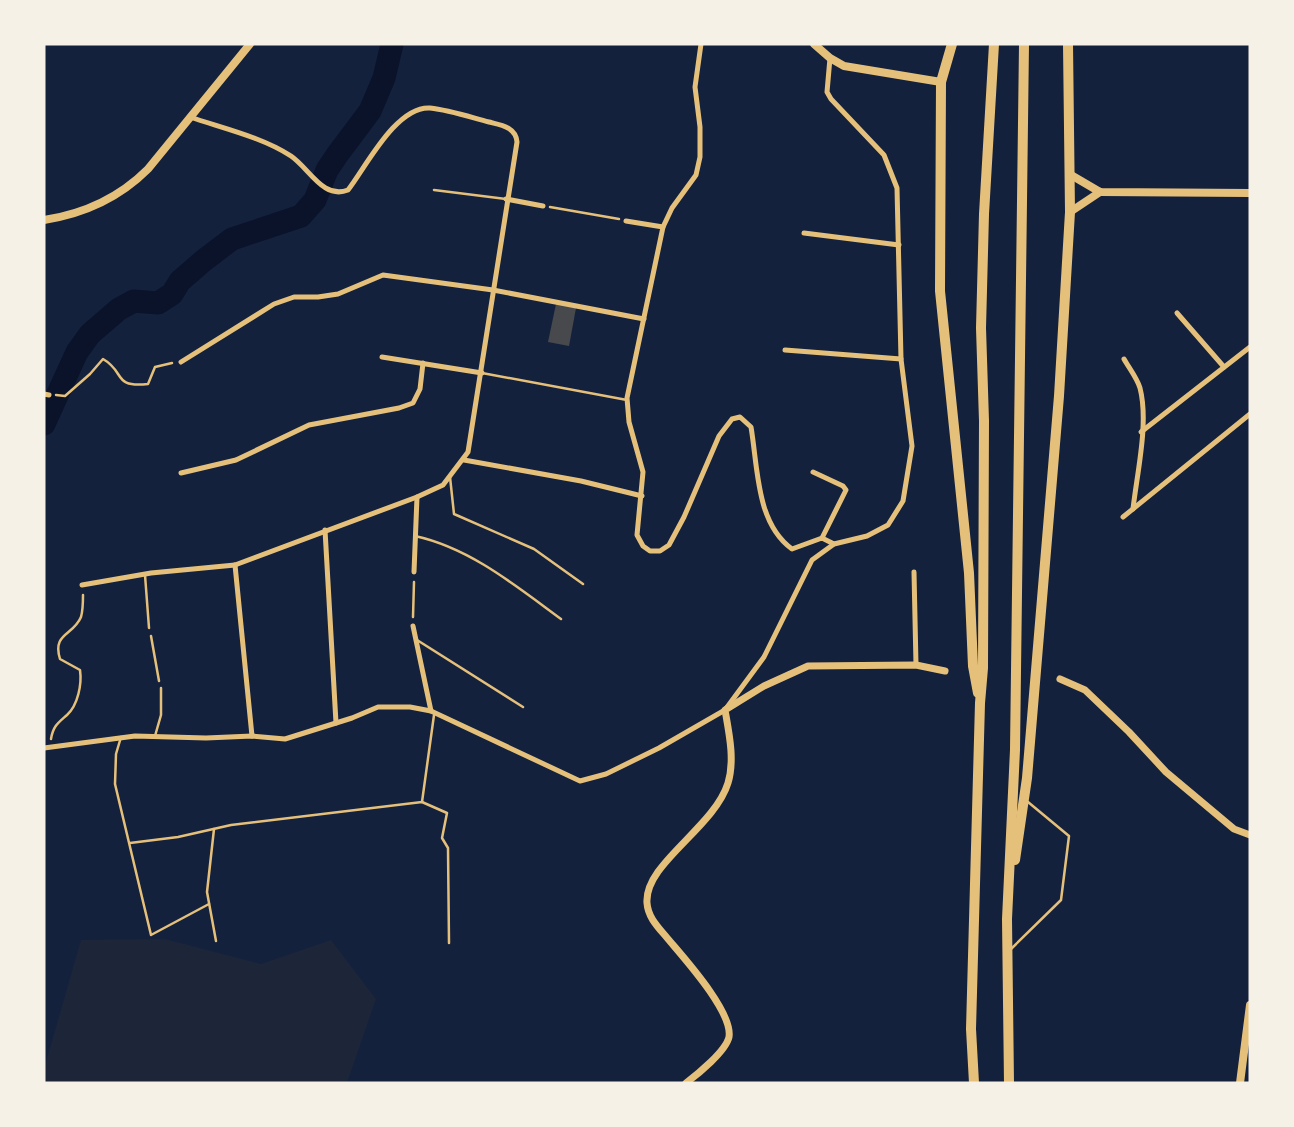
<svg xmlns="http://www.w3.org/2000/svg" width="1294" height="1127" font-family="Montserrat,sans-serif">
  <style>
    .green { fill: #1d2539 }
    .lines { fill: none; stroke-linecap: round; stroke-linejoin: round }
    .river { stroke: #0b132b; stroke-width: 23 }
    .building { fill: #48494c }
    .path { stroke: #e5c07b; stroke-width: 2.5 }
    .service { stroke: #e5c07b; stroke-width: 2.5 }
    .minor { stroke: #e5c07b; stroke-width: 5 }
    .tertiary { stroke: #e5c07b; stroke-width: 7 }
    .secondary { stroke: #e5c07b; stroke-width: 8 }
    .trunk { stroke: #e5c07b; stroke-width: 10 }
  </style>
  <rect width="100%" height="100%" fill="#14213d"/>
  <!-- green -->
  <path class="green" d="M165,939l96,25 70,-24 45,59 -29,84h-303v-14l37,-129z"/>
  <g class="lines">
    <!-- river -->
    <path class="river" d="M44,424l33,-72 13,-18 29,-25 15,-8 24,2 14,-9 8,-13 23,-20 29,-22 69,-23 14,-16 12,-30 10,-15 33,-44 14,-33 8,-34"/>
  </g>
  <!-- building -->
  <path class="building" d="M556,304l20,4 -7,38 -21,-4z"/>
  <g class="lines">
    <!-- path -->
    <g class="path">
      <path d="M550,207l69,12"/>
      <path d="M56,395l9,1 25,-22 13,-15c23,13 9,29 45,25l7,-17 17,-4"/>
      <path d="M413,617l1,-35"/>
      <path d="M151,636l8,45"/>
      <path d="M51,739c2,-13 7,-16 16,-24 11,-10 15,-31 13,-45l-20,-11c-8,-26 13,-23 21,-42 2,-7 2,-15 2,-22"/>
    </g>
    <!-- service -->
    <g class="service">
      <path d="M434,190l72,9"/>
      <path d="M482,373l145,27"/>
      <path d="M450,477l4,37 80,35 49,35"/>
      <path d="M415,536c55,12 101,50 146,83"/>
      <path d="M145,575l4,53"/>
      <path d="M417,640l106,67"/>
      <path d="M155,736l6,-21v-27"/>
      <path d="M121,737l-5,17 -1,30 36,151 58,-31"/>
      <path d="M422,802l12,-87"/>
      <path d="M214,829l-7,63 9,49"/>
      <path d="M130,843l48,-6 53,-12 191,-23 25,11 -5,25 6,10 1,95"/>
      <path d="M1010,950l51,-50 8,-64 -41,-34"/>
    </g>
    <!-- minor -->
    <g class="minor">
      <path d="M701,44l-6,43 5,40v30l-4,18 -24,33 -9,19 -36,171 2,24 14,50 -6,63 6,11 7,5h10l9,-6 15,-28 35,-81 13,-17 8,-2 11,10c7,41 5,96 41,122l30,-11 12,6"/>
      <path d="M506,199l37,7"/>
      <path d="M626,221l37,6"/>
      <path d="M804,233l95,12"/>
      <path d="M1177,313l47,54"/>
      <path d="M785,350l116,9"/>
      <path d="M382,357l100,16"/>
      <path d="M1124,359c5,9 13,19 16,29 9,35 -3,85 -7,121"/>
      <path d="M181,362l93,-58 20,-7h24l20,-3 45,-19 110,15 151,29"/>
      <path d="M44,394l5,1"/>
      <path d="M1141,432l109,-85"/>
      <path d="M464,460l117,21 61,15"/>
      <path d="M813,472l30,14 3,4 -24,48"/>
      <path d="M181,473l55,-13 73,-35 90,-17 14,-5 7,-14 3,-26"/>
      <path d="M1123,517l127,-103"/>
      <path d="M325,530l11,193"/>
      <path d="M235,565l17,171"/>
      <path d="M414,572l3,-75"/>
      <path d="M914,572l2,93"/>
      <path d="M82,585l69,-12 84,-8 182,-68 26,-12 25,-33 49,-310c-1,-15 -16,-17 -28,-20 -19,-5 -40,-12 -59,-14 -34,-2 -64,59 -82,82 -25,10 -39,-22 -57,-34 -29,-19 -69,-28 -101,-39"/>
      <path d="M413,626l18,85"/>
      <path d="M44,748l91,-12 71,2 46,-2 33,3 67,-21 26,-11h32l21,4 149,70 26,-7 53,-26 66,-38 39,-53 48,-97 22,-16 33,-8 21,-11 15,-24 9,-55 -11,-87 -4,-171 -13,-33 -53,-56 -4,-7 3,-34"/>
    </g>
    <!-- tertiary -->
    <g class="tertiary">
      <path d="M1060,679l25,11 44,42 37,40 68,57 16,6"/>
      <path d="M686,1083c12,-9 40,-32 43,-46 4,-25 -45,-79 -61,-98 -9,-11 -20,-21 -21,-36 -3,-39 67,-75 81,-120 7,-23 1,-50 -3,-73l39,-24 44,-20 108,-1 29,6"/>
    </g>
    <!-- secondary -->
    <g class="secondary">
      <path d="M814,44l16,14 14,8 97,16"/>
      <path d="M1071,175l29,17 150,1"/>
      <path d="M1070,212l30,-20"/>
      <path d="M44,220c39,-6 76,-23 104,-51l102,-125"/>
      <path d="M1240,1083l10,-78"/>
    </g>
    <!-- trunk -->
    <g class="trunk">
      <path d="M952,44l-11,38 -1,209 29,282 4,93 5,27"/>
      <path d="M1015,860l12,-82 32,-382 11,-184 -2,-168"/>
      <path d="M974,1083l-3,-54 9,-326 3,-35 1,-247 -3,-93 3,-114 10,-170"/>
      <path d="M1009,1083l-2,-164 8,-169 9,-706"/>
    </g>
  </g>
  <!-- border -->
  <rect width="1294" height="1127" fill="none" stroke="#f6f1e7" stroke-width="91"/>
</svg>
